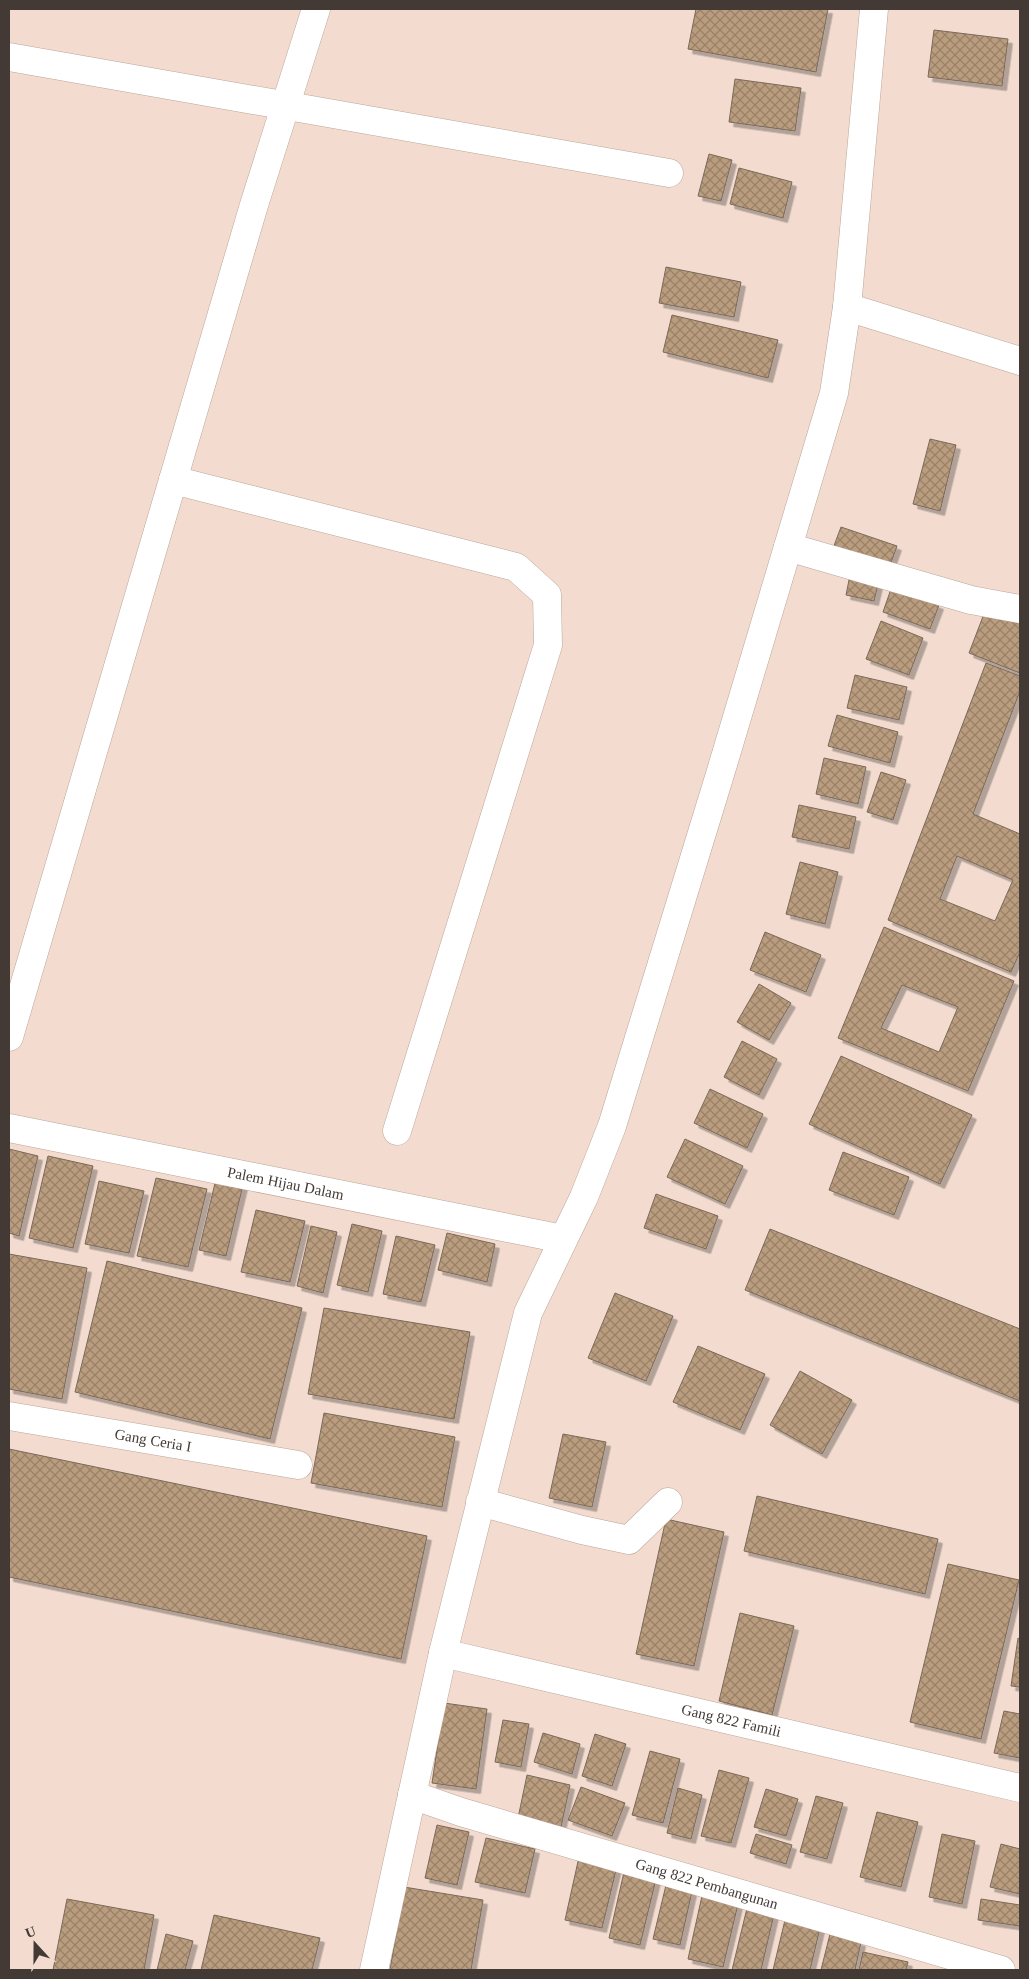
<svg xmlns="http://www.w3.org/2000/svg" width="1029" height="1979" font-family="'Times New Roman',serif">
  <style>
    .building { fill: url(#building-cross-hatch); stroke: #79695a; fill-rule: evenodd; filter: url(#shadow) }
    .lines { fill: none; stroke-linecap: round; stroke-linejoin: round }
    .minor-casing { stroke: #bba599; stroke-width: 29 }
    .minor { stroke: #fff; stroke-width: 28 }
    .labels { text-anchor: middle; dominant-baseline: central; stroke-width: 4.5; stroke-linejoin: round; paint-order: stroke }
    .street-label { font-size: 15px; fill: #433a35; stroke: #f3dccf }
  </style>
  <defs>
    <pattern id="building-cross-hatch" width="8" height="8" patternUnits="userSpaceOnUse" patternTransform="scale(1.25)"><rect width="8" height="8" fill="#ba9d7e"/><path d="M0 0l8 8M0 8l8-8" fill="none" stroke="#998168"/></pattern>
    <filter id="shadow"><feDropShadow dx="4.5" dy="4.5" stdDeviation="0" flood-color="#0004"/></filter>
  </defs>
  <rect width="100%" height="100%" fill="#f3dccf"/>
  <!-- building -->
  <g class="building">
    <path d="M696,9h132l-12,63 -128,-23z"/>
    <path d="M934,30l74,9 -6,47 -74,-9z"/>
    <path d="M735,79l66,9 -6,43 -66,-9z"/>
    <path d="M709,154l23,6 -11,41 -23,-5z"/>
    <path d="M739,168l53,14 -9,36 -53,-14z"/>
    <path d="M666,267l75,15 -7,35 -75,-14z"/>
    <path d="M672,315l106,25 -10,38 -105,-26z"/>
    <path d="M930,439l26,6 -16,66 -27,-7z"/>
    <path d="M841,527l56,19 -9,25 -56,-20z"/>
    <path d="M850,575l29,5 -5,21 -28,-6z"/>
    <path d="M891,589l48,16 -9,24 -47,-17z"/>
    <path d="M987,606l33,13v54l-51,-20z"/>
    <path d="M881,621l42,17 -14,37 -43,-16z"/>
    <path d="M986,663l34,13v15l-47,123 47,20v118l-9,20 -123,-52zM957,856l56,24 -18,41 -55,-22z"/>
    <path d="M855,675l52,12 -8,33 -52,-12z"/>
    <path d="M837,715l61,17 -8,31 -62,-17z"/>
    <path d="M824,758l42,9 -8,37 -42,-10z"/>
    <path d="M881,772l25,8 -13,40 -26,-8z"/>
    <path d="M799,805l57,12 -7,32 -57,-12z"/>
    <path d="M800,862l38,10 -13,52 -39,-10z"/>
    <path d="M884,927l130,54 -46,110 -130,-53zM902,985l56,22 -19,45 -58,-24z"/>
    <path d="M765,932l56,23 -15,37 -56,-22z"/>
    <path d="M759,984l32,19 -22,37 -32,-18z"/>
    <path d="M742,1041l35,18 -18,36 -35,-18z"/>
    <path d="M841,1056l131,59 -32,69 -131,-60z"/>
    <path d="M710,1089l53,25 -16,34 -53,-25z"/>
    <path d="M685,1139l58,27 -18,38 -58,-27z"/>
    <path d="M9,1149l29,7 -19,80 -10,-3z"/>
    <path d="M843,1152l66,25 -15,38 -65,-25z"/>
    <path d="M48,1156l45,10 -20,82 -44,-10z"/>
    <path d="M156,1178l51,11 -19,78 -51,-11z"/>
    <path d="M216,1179l27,6 -17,71 -27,-6z"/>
    <path d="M99,1181l45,10 -15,62 -44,-9z"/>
    <path d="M656,1194l62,22 -12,33 -62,-21z"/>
    <path d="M256,1210l49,11 -15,61 -49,-10z"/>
    <path d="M352,1224l30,7 -14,61 -31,-7z"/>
    <path d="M311,1226l26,6 -14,61 -26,-7z"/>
    <path d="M770,1229l250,100v72l-275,-111z"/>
    <path d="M447,1233l48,11 -8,38 -49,-12z"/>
    <path d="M396,1236l39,9 -14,57 -38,-8z"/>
    <path d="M9,1254l78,14 -25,131 -53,-10z"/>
    <path d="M107,1261l195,47 -32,131 -195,-47z"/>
    <path d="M615,1293l58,23 -27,65 -58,-23z"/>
    <path d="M324,1308l146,24 -16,87 -146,-25z"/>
    <path d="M698,1346l67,28 -25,56 -67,-28z"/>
    <path d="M800,1371l52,29 -30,54 -52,-29z"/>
    <path d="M324,1413l131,24 -13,70 -131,-24z"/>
    <path d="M563,1434l43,8 -14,65 -43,-9z"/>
    <path d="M9,1449l418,87 -26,123 -392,-82z"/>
    <path d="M757,1496l181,43 -13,55 -181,-43z"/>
    <path d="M666,1519l58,13 -30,134 -58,-12z"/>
    <path d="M948,1564l71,16 -38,159 -71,-17z"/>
    <path d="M740,1613l54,13 -22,89 -53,-14z"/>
    <path d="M1018,1638l2,1v48l-9,-1z"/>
    <path d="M444,1703l43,6 -11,80 -44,-6z"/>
    <path d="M1004,1711l16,3v44l-26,-5z"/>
    <path d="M503,1720l26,4 -8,43 -26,-5z"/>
    <path d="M543,1733l37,11 -8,30 -38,-12z"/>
    <path d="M595,1734l31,10 -14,42 -30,-10z"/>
    <path d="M650,1751l30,8 -17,64 -31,-8z"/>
    <path d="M719,1770l30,8 -18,65 -30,-7z"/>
    <path d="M527,1775l43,10 -9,42 -43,-9z"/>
    <path d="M581,1787l44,16 -13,33 -44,-16z"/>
    <path d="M678,1788l24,7 -11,44 -24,-6z"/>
    <path d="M766,1789l32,10 -12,37 -32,-9z"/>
    <path d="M816,1796l27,7 -16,56 -27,-7z"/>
    <path d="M877,1812l41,10 -17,65 -41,-10z"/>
    <path d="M437,1825l32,7 -12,53 -32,-7z"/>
    <path d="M756,1834l36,11 -6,19 -36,-11z"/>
    <path d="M942,1834l33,7 -13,63 -33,-7z"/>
    <path d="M486,1838l49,11 -10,44 -50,-11z"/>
    <path d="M1001,1844l19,5v45l-30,-7z"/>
    <path d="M579,1857l38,9 -15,62 -37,-8z"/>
    <path d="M624,1872l32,7 -16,66 -31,-7z"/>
    <path d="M667,1881l26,6 -13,58 -27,-6z"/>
    <path d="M404,1887l79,13 -12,70h-81z"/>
    <path d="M702,1896l36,8 -15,63 -35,-8z"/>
    <path d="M67,1899l87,16 -10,55h-91z"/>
    <path d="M981,1899l39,6v21l-42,-6z"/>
    <path d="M748,1904l27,6 -14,60h-29z"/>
    <path d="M214,1915l106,23 -8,32h-111z"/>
    <path d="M785,1920l35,8 -10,42h-37z"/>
    <path d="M166,1934l27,7 -8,29h-28z"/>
    <path d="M830,1934l31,8 -6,28h-34z"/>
    <path d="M863,1952l45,10 -2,8h-47z"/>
  </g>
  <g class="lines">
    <defs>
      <g id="minor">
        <path d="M9,57l660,116"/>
        <path d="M847,307l173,54"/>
        <path d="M173,480l343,87 31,28 1,50 -151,486"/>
        <path d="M788,547l183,53 49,9"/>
        <path d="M9,1037l245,-832 62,-196"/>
        <path id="s1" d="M9,1128l554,111"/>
        <path id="s2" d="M9,1416l289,49"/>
        <path d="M480,1502l102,28 47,10 39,-38"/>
        <path id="s3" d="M443,1653l577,135"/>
        <path id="s4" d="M412,1795l49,17 540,158"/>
        <path d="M374,1970l69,-317 85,-340 56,-116 28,-71 109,-355 113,-378 13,-86 27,-298"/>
      </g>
    </defs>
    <!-- minor casing -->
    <use href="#minor" class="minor-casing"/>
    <!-- minor -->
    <use href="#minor" class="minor"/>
  </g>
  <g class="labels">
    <!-- street labels -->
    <g class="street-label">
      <text stroke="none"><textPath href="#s1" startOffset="282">Palem Hijau Dalam</textPath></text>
      <text stroke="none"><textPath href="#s2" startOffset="146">Gang Ceria I</textPath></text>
      <text stroke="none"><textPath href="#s3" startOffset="296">Gang 822 Famili</textPath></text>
      <text stroke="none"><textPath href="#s4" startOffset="308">Gang 822 Pembangunan</textPath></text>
    </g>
  </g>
  <!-- border -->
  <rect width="1029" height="1979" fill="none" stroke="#433a35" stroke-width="20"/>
  <!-- north arrow -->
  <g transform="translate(35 1944) rotate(339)" stroke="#f3dccf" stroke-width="4" paint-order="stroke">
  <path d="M0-4L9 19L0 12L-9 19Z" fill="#433a35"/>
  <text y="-8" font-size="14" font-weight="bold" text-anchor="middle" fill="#433a35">U</text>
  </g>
</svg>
